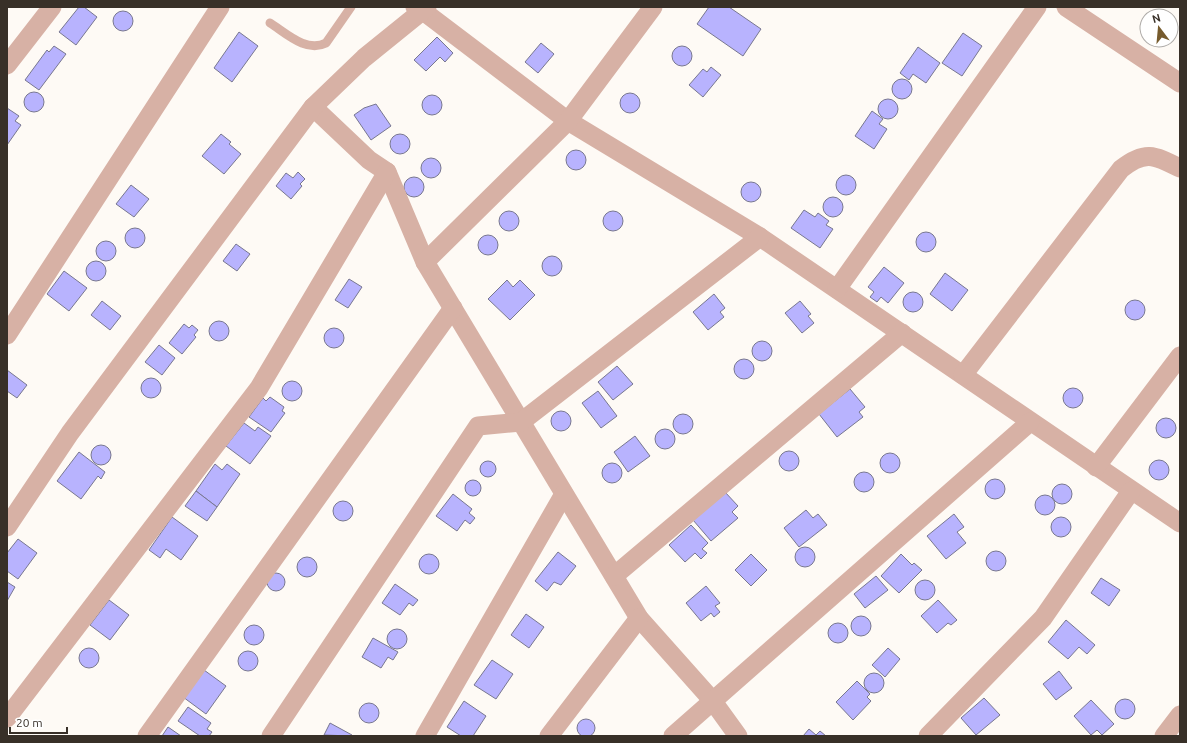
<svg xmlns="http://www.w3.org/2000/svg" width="1187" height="743" font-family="Ubuntu,sans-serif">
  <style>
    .building { fill: #b8b3fe; stroke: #787790 }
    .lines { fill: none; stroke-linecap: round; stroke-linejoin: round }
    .service { stroke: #d7b1a5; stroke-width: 9 }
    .minor { stroke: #d7b1a5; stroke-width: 19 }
  </style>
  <rect width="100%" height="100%" fill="#fefaf5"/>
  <!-- building -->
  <g class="building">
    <path d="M79,7h5l13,10 -21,28 -17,-13z"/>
    <path d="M709,7h20l32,22 -18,27 -46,-32z"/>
    <circle cx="123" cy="21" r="10"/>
    <path d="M239,32l19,14 -26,36 -18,-14z"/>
    <path d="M963,33l19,13 -20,30 -20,-13z"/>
    <path d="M437,37l16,16 -8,9 -5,-5 -14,14 -12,-11z"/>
    <path d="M541,43l13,11 -16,19 -13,-11z"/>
    <path d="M54,46l12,8 -27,36 -14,-10 22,-30 2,2z"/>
    <circle cx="682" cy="56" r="10"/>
    <path d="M918,47l22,16 -14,20 -13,-9 -4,6 -9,-7z"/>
    <path d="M711,67l10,8 -18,22 -14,-12 14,-16 4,3z"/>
    <circle cx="902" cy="89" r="10"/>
    <circle cx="34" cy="102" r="10"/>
    <circle cx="630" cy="103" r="10"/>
    <circle cx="432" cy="105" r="10"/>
    <circle cx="888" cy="109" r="10"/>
    <path d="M376,104l15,22 -20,14 -17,-25 10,-7z"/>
    <path d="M7,108l12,8 -4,5 6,4 -14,20z"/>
    <path d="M872,111l11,8 -4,5 8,5 -13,20 -19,-13z"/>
    <path d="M221,134l10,8 -2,2 12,10 -17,20 -22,-18z"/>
    <circle cx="400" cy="144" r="10"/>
    <circle cx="576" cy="160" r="10"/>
    <circle cx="431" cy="168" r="10"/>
    <path d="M298,172l7,7 -5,5 2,2 -11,13 -15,-13 10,-13 7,5z"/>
    <circle cx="846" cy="185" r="10"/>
    <circle cx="414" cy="187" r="10"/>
    <circle cx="751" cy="192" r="10"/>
    <path d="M131,185l18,14 -15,18 -18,-13z"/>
    <circle cx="833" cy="207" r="10"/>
    <path d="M804,210l11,7 3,-4 11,8 -3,4 7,4 -13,19 -29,-20z"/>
    <circle cx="509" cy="221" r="10"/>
    <circle cx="613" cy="221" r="10"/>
    <circle cx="135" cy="238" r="10"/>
    <circle cx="926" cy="242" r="10"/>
    <circle cx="488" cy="245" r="10"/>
    <circle cx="106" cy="251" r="10"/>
    <path d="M236,244l14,10 -13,17 -14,-10z"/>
    <circle cx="552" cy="266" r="10"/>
    <circle cx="96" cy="271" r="10"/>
    <path d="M884,267l20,16 -16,20 -7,-6 -4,5 -7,-5 4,-5 -6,-5z"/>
    <path d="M64,271l23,17 -18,23 -22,-17z"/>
    <path d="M945,273l23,17 -16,21 -22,-17z"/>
    <path d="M349,279l13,8 -14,21 -13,-8z"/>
    <path d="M507,280l6,7 7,-7 15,15 -25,25 -22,-21z"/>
    <circle cx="913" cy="302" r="10"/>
    <path d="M714,294l11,14 -5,4 4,5 -16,13 -15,-18z"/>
    <circle cx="1135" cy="310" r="10"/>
    <path d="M102,301l19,15 -11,14 -19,-15z"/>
    <path d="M800,301l11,13 -3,2 6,7 -12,10 -17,-20z"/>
    <circle cx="219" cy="331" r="10"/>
    <path d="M184,324l5,4 3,-3 6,5 -4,5 2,2 -14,17 -13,-11z"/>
    <circle cx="334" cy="338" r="10"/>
    <circle cx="762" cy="351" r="10"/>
    <path d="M159,345l16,13 -13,17 -17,-13z"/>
    <circle cx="744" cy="369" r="10"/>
    <path d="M617,366l16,18 -20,16 -15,-18z"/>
    <path d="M7,370l20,15 -10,13 -10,-7z"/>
    <circle cx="151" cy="388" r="10"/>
    <circle cx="292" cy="391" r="10"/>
    <circle cx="1073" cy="398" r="10"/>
    <path d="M850,389l15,18 -6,5 4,5 -26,20 -18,-23z"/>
    <path d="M598,391l19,25 -16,12 -19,-25z"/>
    <path d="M270,397l14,10 -2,4 3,2 -14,19 -22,-15 14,-19 3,3z"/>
    <circle cx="561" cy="421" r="10"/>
    <circle cx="683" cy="424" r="10"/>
    <circle cx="1166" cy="428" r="10"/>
    <path d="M244,423l11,8 3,-4 13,9 -21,28 -24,-18z"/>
    <circle cx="665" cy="439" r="10"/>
    <path d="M635,436l15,20 -22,16 -14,-20z"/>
    <circle cx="101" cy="455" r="10"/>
    <circle cx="789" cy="461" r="10"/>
    <path d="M79,452l26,20 -4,7 -3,-3 -17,23 -24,-18z"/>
    <circle cx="890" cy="463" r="10"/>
    <circle cx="1159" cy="470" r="10"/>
    <circle cx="488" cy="469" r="8"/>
    <circle cx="612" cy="473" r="10"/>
    <path d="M215,464l7,6 5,-6 13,10 -23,33 -21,-16z"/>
    <circle cx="864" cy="482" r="10"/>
    <circle cx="995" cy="489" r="10"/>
    <circle cx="473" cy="488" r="8"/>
    <circle cx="1062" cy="494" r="10"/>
    <path d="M196,491l21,16 -10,14 -22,-15z"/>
    <path d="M725,492l13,14 -6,6 6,6 -27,23 -18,-21z"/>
    <path d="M453,494l19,15 -3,4 6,5 -5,6 -5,-4 -8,11 -21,-15z"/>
    <circle cx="1045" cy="505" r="10"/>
    <circle cx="343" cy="511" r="10"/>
    <path d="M806,510l7,8 5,-4 9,11 -28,22 -15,-19z"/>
    <path d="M954,514l10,13 -7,5 9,11 -20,16 -19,-23z"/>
    <path d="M172,517l26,19 -17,24 -15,-11 -6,9 -11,-8z"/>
    <circle cx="1061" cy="527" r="10"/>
    <path d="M691,525l17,18 -6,6 5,4 -6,6 -6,-6 -10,9 -16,-17z"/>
    <path d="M18,539l19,14 -19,26 -11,-8v-18z"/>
    <circle cx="805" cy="557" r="10"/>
    <circle cx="996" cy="561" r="10"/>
    <path d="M558,552l18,14 -15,19 -7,-3 -7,9 -12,-10z"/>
    <path d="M751,554l16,16 -16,16 -16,-16z"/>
    <path d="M901,554l11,11 2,-2 8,7 -23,23 -18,-17z"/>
    <circle cx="429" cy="564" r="10"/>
    <circle cx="307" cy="567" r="10"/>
    <circle cx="276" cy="582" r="9"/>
    <path d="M876,576l12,14 -23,18 -11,-14z"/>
    <path d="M1101,578l19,12 -11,16 -18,-13z"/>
    <circle cx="925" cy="590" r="10"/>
    <path d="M7,582l8,5 -8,14z"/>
    <path d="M395,584l23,16 -5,6 -4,-3 -9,12 -18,-12z"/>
    <path d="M706,586l14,17 -5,3 5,6 -6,5 -3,-4 -10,8 -15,-18z"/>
    <path d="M109,600l20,15 -19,25 -20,-15z"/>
    <path d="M938,600l19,20 -6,5 -3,-2 -11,10 -16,-17z"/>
    <path d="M526,614l18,13 -15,21 -18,-13z"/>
    <circle cx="861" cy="626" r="10"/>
    <path d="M1066,620l29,25 -8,9 -8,-7 -11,12 -20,-17z"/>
    <circle cx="838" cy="633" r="10"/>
    <circle cx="254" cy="635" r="10"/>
    <circle cx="397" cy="639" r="10"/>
    <path d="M373,638l25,14 -5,8 -5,-3 -7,11 -19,-11z"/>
    <path d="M888,648l12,11 -15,18 -13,-12z"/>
    <circle cx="89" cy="658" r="10"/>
    <circle cx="248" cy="661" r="10"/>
    <path d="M492,660l21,14 -17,25 -22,-14z"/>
    <path d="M204,670l22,16 -20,28 -23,-17z"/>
    <path d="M1059,671l13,17 -16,12 -13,-16z"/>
    <circle cx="874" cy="683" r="10"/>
    <path d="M857,681l13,13 -3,3 4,4 -18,19 -17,-18z"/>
    <path d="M984,698l16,17 -24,20 -15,-17z"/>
    <circle cx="1125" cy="709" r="10"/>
    <path d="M1091,700l23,24 -12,11 -5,-5 -6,5 -17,-19z"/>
    <path d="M464,701l22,15 -13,20h-12l-14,-9z"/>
    <circle cx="369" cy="713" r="10"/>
    <path d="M188,707l23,16 -4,6 5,3 -3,4h-9l-22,-15z"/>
    <circle cx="586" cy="728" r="9"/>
    <path d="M330,723l22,12 -1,1 -27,-1z"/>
    <path d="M168,727l13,9h-19z"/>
    <path d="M809,729l7,6 4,-4 6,5h-23z"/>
  </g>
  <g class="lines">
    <!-- service -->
    <path class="service" d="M270,23c16,10 36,30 56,20l25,-36"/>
    <!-- minor -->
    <g class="minor">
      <path d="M415,7l8,4 145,110 192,116 420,286"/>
      <path d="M1066,7l114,76"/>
      <path d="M7,65l45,-58"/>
      <path d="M313,107l56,53 18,12 38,90 214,356 73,82 26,36"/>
      <path d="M425,262l143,-141 85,-114"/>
      <path d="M837,289l200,-282"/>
      <path d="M7,335l213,-328"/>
      <path d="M963,375l158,-206c24,-19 33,-14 59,-1"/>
      <path d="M1096,467l84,-111"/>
      <path d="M7,527l63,-94 243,-326 51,-49 63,-51"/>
      <path d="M614,576l288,-243"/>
      <path d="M7,718l252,-330 128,-216"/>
      <path d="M147,736l306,-428"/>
      <path d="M271,736l207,-310 43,-4 239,-185"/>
      <path d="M425,736l139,-242"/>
      <path d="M549,736l90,-118"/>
      <path d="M673,736l357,-314"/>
      <path d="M928,736l115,-118 88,-127"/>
      <path d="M1164,736l16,-21"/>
    </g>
  </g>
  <!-- border -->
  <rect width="1187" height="743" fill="none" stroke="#383028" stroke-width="16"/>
  <!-- north arrow -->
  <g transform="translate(1159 28) rotate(344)"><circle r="19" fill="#ffffff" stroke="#afaca9"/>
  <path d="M0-3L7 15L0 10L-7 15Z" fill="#765b2d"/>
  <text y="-6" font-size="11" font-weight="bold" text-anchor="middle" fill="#383028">N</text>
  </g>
  <!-- scale -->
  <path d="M10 727v6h57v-6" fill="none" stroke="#383028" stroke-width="2"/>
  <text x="16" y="727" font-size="12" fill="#383028" stroke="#ffffff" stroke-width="3" paint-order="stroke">20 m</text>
</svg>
